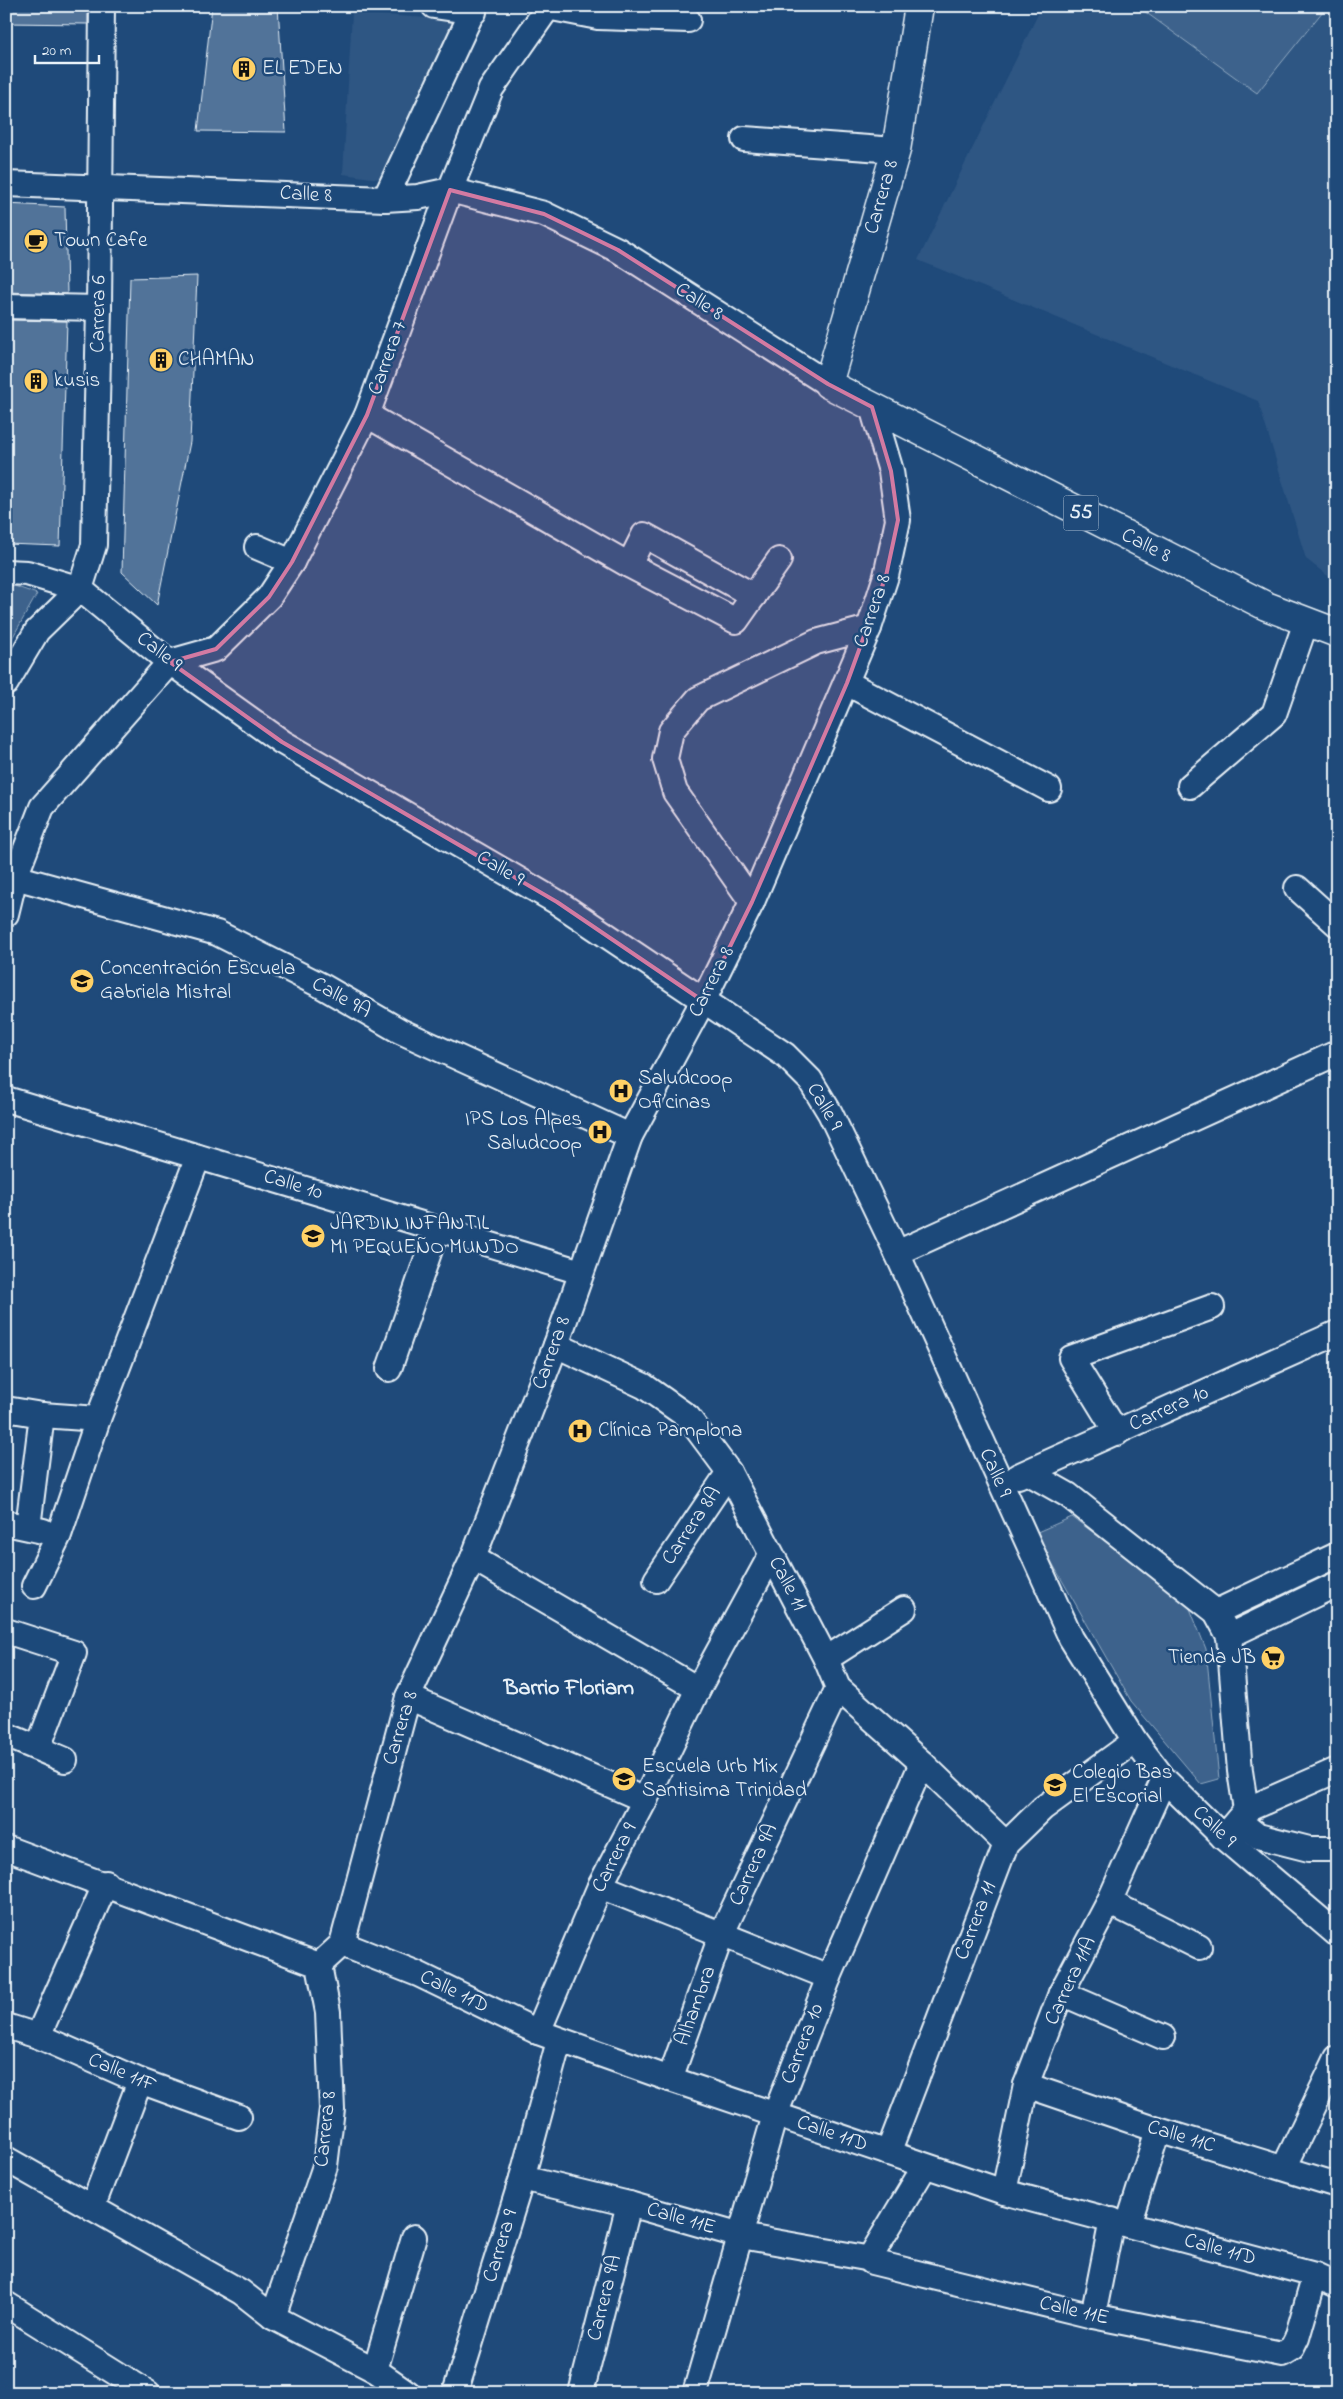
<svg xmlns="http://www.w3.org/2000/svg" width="1343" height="2399" font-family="'Indie Flower',sans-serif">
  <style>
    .built { fill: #2e5683 }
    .green { fill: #3c628c; stroke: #92aac2 }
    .building { fill: #517399; stroke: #e8f1f8 }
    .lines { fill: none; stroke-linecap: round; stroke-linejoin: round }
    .street-casing { stroke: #e8f1f8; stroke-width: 28 }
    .highway-casing { stroke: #e8f1f8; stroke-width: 31 }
    .street { stroke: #1f4a7a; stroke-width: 24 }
    .highway { stroke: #1f4a7a; stroke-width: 28 }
    .marked { fill: #d37aa2; fill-opacity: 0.2; stroke: #d37aa2; stroke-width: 4; stroke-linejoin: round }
    .labels { text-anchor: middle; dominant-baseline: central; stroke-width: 5; stroke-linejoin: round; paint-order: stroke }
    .shield { fill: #1f4a7a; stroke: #acbfd2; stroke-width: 1 }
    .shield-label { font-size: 20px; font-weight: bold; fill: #e8f1f8 }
    .poi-label { font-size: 21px; fill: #e8f1f8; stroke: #1f4a7a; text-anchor: start }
    .street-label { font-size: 21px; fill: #e8f1f8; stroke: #1f4a7a }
    .neighbourhood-label { font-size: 22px; font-weight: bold; fill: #e8f1f8; stroke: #1f4a7a }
  </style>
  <rect width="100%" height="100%" fill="#1f4a7a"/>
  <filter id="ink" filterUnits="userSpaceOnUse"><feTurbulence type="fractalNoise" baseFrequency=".02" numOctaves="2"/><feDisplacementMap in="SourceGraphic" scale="10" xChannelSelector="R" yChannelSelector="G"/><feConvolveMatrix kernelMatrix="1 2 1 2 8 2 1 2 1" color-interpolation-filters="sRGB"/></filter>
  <g filter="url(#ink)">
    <!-- built -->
    <g class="built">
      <path d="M1042,6h295v577l-31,-24 -48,-158 -340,-141z"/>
      <path d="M352,13l106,7 -79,159 -36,-5z"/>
    </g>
    <!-- green -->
    <g class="green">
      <path d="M1137,6h190l-70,87z"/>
      <path d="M6,583l31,11 -31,55z"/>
      <path d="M1072,1517l115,84 19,48 13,130 -18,5 -70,-83 -96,-168z"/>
    </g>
    <!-- building -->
    <g class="building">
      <path d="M6,6h82v18l-82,-1z"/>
      <path d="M212,6h66l8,126 -88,-1z"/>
      <path d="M6,204l59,3 2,87 -61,-2z"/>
      <path d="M197,276l-7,166 -33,163 -35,-33 8,-294z"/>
      <path d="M6,320l61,1 -7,225 -54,-2z"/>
    </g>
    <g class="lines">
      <defs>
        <g id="street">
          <path d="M434,6l40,6"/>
          <path d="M547,7l51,10 90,3"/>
          <path d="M744,139l152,11"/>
          <path d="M6,184l379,15 33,-2 32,-7 94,24 74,36 210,134"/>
          <path d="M385,199l90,-193"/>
          <path d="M6,306l93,2"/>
          <path d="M367,415l262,150 107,56 43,-61"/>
          <path d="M257,547l35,15"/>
          <path d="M629,565l15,-30 110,61"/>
          <path d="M6,572l21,1 53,16 83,68 119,85 275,160 228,153 25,25 20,33 67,140 174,385 64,103 29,38 59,58 114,97"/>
          <path d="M6,683l31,-52 43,-42 14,-44 5,-237 3,-302"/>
          <path d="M847,683l202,106"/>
          <path d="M1190,786l84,-72 32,-92"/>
          <path d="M15,877l202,56 105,53 78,45 230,105"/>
          <path d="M1297,888l40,36"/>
          <path d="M752,902l-77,-110 -10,-33 6,-28 27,-32 118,-57 53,-14"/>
          <path d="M6,914l9,-37 27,-70 128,-145 46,-13 53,-52 23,-35 75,-147 83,-225 41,-101 58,-83"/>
          <path d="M6,1099l575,173"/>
          <path d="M897,1253l440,-200"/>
          <path d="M556,1345l88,41 44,31 41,55 97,187 12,29 84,75 84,81"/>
          <path d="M389,1369l48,-140"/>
          <path d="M6,1409l36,6 56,4"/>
          <path d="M1117,1433l-46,-75 141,-51"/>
          <path d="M1029,1473l39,22 148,117 13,24 11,135 6,39"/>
          <path d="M1018,1476l319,-143"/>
          <path d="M6,1523l37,8"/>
          <path d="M28,1527l14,-112"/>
          <path d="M473,1558l225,131"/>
          <path d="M656,1580l73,-108"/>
          <path d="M34,1586l25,-51 39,-116 100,-262"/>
          <path d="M1216,1612l121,-57"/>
          <path d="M6,1631l68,22 -36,95"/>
          <path d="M1229,1636l108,-52"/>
          <path d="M826,1659l78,-50"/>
          <path d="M408,1697l237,103"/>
          <path d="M6,1735l59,25"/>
          <path d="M1238,1820l20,16 51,13h28"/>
          <path d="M1223,1837l23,-27 91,-40"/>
          <path d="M6,1848l313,117"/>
          <path d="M600,1886l229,91"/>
          <path d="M1109,1902l90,45"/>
          <path d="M342,1944l76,30 120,58 132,47 334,113 311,83 22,10"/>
          <path d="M319,1965l23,-21 66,-247 65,-139 83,-213 74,-209 73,-135 49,-99 117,-274 17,-52 12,-56 -7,-49 -19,-64"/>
          <path d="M1061,1993l102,44"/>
          <path d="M6,2026l32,10 102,45 99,36"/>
          <path d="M538,2032l62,-146 45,-86 53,-111 73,-134"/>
          <path d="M38,2036l68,-153"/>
          <path d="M670,2079l52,-146 116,-245"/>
          <path d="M1026,2085l132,45 179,55"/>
          <path d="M888,2153l118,-309 37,-36 92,-67"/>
          <path d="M6,2159l235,133 32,25 102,53 33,23"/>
          <path d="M925,2166l-54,90 1,6 221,54 189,38 10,-6 5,-10 18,-63"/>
          <path d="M1284,2168l53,-110"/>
          <path d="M522,2178l107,26 112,32 130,23"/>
          <path d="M1004,2192l22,-107 35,-92 48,-91 55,-123"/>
          <path d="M92,2208l48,-127"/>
          <path d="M1128,2225l30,-95"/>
          <path d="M6,2304l142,89"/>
          <path d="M1093,2316l19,-96"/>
          <path d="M273,2317l52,-151 7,-57 -4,-97 -9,-47"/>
          <path d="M375,2370l39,-133"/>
          <path d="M455,2393l67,-215 37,-137"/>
          <path d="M581,2393l48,-189"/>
          <path d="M695,2393l80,-278 54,-138 93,-214"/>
        </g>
        <path id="highway" d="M919,6l-23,144 -68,234 438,222 71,27"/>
      </defs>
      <!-- street casing -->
      <use href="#street" class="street-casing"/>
      <!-- highway casing -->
      <use href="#highway" class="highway-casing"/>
      <!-- street -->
      <use href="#street" class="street"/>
      <!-- highway -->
      <use href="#highway" class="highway"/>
    </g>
  </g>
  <!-- marked area -->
  <path class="marked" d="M450,190l94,24 74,36 210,134 44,23 19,64 7,49 -12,56 -39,107 -95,219 -49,99 -146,-99 -275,-160 -112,-80 46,-13 53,-52 23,-35 75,-147z"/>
  <!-- icons -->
  <defs>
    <symbol id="building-disc" viewBox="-11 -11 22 22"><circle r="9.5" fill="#ffd166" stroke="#1f4a7a"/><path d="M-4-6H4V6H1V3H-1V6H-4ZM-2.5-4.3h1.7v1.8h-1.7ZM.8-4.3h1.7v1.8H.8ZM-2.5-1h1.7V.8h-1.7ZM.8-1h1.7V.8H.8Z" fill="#111"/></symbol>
    <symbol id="cafe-disc" viewBox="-11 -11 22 22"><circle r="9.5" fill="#ffd166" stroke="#1f4a7a"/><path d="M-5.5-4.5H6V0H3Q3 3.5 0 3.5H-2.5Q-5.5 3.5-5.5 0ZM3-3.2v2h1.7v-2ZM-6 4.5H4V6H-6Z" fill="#111"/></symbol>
    <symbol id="school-disc" viewBox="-11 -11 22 22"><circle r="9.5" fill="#ffd166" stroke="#1f4a7a"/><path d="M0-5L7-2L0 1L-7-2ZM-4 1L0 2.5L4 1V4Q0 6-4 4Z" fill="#111"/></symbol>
    <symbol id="hospital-disc" viewBox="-11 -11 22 22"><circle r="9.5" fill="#ffd166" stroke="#1f4a7a"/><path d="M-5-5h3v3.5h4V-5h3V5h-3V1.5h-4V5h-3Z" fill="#111"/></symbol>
    <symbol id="supermarket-disc" viewBox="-11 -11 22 22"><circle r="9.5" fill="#ffd166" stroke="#1f4a7a"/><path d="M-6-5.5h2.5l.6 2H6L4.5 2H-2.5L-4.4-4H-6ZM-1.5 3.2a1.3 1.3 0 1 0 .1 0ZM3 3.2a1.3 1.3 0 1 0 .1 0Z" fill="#111"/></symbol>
  </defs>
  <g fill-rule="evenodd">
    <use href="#building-disc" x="230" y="55" width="28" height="28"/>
    <use href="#cafe-disc" x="22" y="227" width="28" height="28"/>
    <use href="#building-disc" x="147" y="346" width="28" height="28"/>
    <use href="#building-disc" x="22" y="367" width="28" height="28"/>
    <use href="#school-disc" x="68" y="967" width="28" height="28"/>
    <use href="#hospital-disc" x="607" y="1077" width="28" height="28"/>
    <use href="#hospital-disc" x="586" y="1118" width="28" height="28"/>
    <use href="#school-disc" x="299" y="1222" width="28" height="28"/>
    <use href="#hospital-disc" x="566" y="1417" width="28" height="28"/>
    <use href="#supermarket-disc" x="1259" y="1644" width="28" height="28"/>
    <use href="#school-disc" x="610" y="1765" width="28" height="28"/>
    <use href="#school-disc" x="1041" y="1771" width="28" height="28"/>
  </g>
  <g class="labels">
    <!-- shield labels -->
    <rect class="shield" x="1063.5" y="495.5" width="35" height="35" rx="4"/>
    <g class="shield-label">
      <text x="1081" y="513">55</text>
    </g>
    <!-- poi labels -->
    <g class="poi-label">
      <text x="262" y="69">EL EDEN</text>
      <text x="54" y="241">Town Cafe</text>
      <text x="178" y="360">CHAMAN</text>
      <text x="54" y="381">kusis</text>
      <text x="100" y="969">Concentración Escuela<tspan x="100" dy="24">Gabriela Mistral</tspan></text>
      <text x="638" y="1079">Saludcoop<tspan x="638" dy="24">Oficinas</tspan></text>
      <text x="582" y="1120" text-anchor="end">IPS Los Alpes<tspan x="582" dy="24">Saludcoop</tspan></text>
      <text x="330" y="1224">JARDIN INFANTIL<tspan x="330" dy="24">MI PEQUEÑO MUNDO</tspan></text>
      <text x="598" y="1431">Clínica Pamplona</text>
      <text x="1256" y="1658" text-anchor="end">Tienda JB</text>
      <text x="642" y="1767">Escuela Urb Mix<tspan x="642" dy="24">Santisima Trinidad</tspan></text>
      <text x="1072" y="1773">Colegio Bas<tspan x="1072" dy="24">El Escorial</tspan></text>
    </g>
    <!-- street labels -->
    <g class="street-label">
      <text transform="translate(306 195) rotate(3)">Calle 8</text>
      <text transform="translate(882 197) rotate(-74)">Carrera 8</text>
      <text transform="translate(699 302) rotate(33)">Calle 8</text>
      <text transform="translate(99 314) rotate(-89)">Carrera 6</text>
      <text transform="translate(388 358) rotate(-70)">Carrera 7</text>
      <text transform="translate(1146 546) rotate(27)">Calle 8</text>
      <text transform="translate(873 611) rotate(-71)">Carrera 8</text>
      <text transform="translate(159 652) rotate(38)">Calle 9</text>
      <text transform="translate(500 869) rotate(30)">Calle 9</text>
      <text transform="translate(712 982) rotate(-63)">Carrera 8</text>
      <text transform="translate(341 998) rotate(29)">Calle 9A</text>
      <text transform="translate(824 1107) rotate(60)">Calle 9</text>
      <text transform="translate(293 1185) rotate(17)">Calle 10</text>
      <text transform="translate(552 1353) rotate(-70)">Carrera 8</text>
      <text transform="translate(1169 1409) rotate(-24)">Carrera 10</text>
      <text transform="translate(995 1473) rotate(66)">Calle 9</text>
      <text transform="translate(692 1526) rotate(-56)">Carrera 8A</text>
      <text transform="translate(787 1584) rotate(62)">Calle 11</text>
      <text transform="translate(401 1728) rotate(-73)">Carrera 8</text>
      <text transform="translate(1214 1827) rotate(43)">Calle 9</text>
      <text transform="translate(615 1858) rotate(-63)">Carrera 9</text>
      <text transform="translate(754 1865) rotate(-65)">Carrera 9A</text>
      <text transform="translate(976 1921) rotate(-69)">Carrera 11</text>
      <text transform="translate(1071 1981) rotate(-65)">Carrera 11A</text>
      <text transform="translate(454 1992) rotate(26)">Calle 11D</text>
      <text transform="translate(696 2006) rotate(-70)">Alhambra</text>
      <text transform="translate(803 2044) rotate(-69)">Carrera 10</text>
      <text transform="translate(122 2073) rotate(23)">Calle 11F</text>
      <text transform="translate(326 2129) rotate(-84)">Carrera 8</text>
      <text transform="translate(832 2134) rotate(19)">Calle 11D</text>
      <text transform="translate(1181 2137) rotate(17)">Calle 11C</text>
      <text transform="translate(681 2219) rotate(16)">Calle 11E</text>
      <text transform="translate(501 2246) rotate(-73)">Carrera 9</text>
      <text transform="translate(1220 2250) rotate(15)">Calle 11D</text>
      <text transform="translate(605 2298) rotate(-76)">Carrera 9A</text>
      <text transform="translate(1074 2311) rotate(13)">Calle 11E</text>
    </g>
    <!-- neighbourhood labels -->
    <g class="neighbourhood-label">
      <text x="569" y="1689">Barrio Floriam</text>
    </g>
  </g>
  <!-- margin -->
  <rect width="1343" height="2399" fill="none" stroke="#1f4a7a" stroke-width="25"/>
  <rect x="12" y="12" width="1318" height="2374" fill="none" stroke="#e8f1f8" stroke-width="2" filter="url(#ink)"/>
  <!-- scale -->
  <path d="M35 55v8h64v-8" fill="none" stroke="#e8f1f8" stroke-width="2.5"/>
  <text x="42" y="55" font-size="15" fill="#e8f1f8" stroke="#1f4a7a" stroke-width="4" paint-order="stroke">20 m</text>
</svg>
